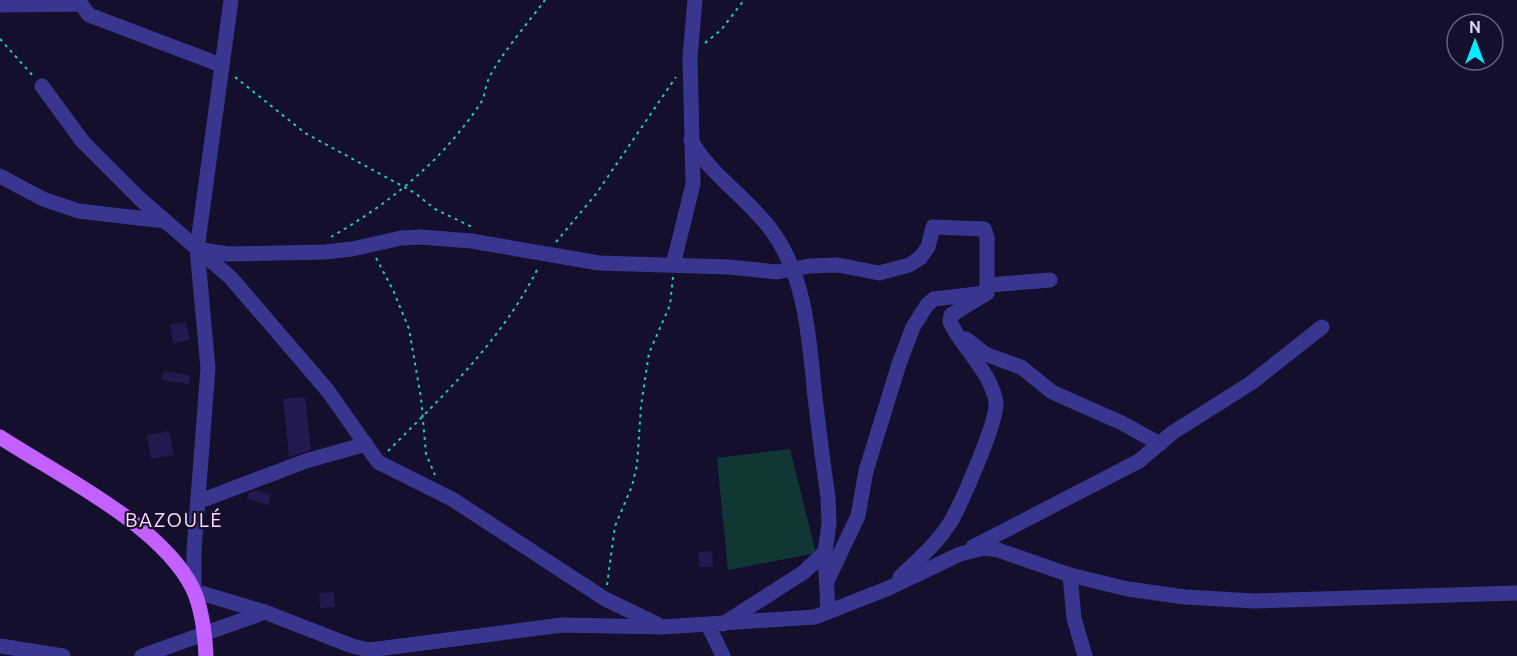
<svg xmlns="http://www.w3.org/2000/svg" width="1517" height="656" font-family="Ubuntu,sans-serif">
  <style>
    .green { fill: #113735 }
    .building { fill: #23194f }
    .lines { fill: none; stroke-linecap: round; stroke-linejoin: round }
    .path { stroke: #26c7bb; stroke-width: 2; stroke-dasharray: 3 4.5; stroke-linecap: butt }
    .minor { stroke: #39368f; stroke-width: 15 }
    .major { stroke: #c261ff; stroke-width: 15 }
    .labels { text-anchor: middle; dominant-baseline: central; stroke-width: 4.5; stroke-linejoin: round; paint-order: stroke }
    .quarter-label { font-size: 20px; letter-spacing: 1.5px; fill: #ffdcf3; stroke: #140f2c }
  </style>
  <rect width="100%" height="100%" fill="#140f2c"/>
  <!-- green -->
  <path class="green" d="M790,449l26,104 -88,17 -11,-112z"/>
  <!-- building -->
  <g class="building">
    <path d="M186,322l4,18 -17,3 -3,-18z"/>
    <path d="M164,371l26,4 -1,9 -27,-4z"/>
    <path d="M305,397l6,53 -22,7 -6,-58z"/>
    <path d="M169,431l5,24 -23,4 -4,-24z"/>
    <path d="M256,490l15,5 -3,10 -21,-6 2,-6z"/>
    <path d="M712,551l1,16h-14l-1,-15z"/>
    <path d="M334,592l1,15 -15,1 -1,-15z"/>
  </g>
  <g class="lines">
    <!-- path -->
    <g class="path">
      <path d="M0,39l34,38"/>
      <path d="M705,43l16,-13 23,-30"/>
      <path d="M235,77l70,56 110,60 20,16 37,18"/>
      <path d="M331,237c59,-34 111,-76 149,-133 5,-7 5,-17 9,-26 12,-24 39,-55 56,-78"/>
      <path d="M556,242l40,-48 80,-117"/>
      <path d="M376,258l17,32 16,39 12,69 5,56 9,21"/>
      <path d="M388,451c57,-57 115,-112 151,-185"/>
      <path d="M607,585l8,-59 17,-40 5,-21 4,-59 8,-53 21,-48 3,-28"/>
    </g>
    <!-- minor -->
    <g class="minor">
      <path d="M231,0l-34,249 11,119 -14,182v41l71,21 87,34 18,4 192,-25 100,2 153,-10 74,-29 71,-34 24,-6 14,2 72,25 58,14 57,8 69,4 263,-8"/>
      <path d="M0,5l81,-1 8,11 132,50"/>
      <path d="M42,86l41,56 57,57 91,79 97,113 50,71 74,37 153,100 52,25"/>
      <path d="M691,140c18,34 58,59 81,91 35,48 37,110 43,166 4,34 8,67 13,100l1,27 -4,28 3,60"/>
      <path d="M0,176l43,23 35,12 87,10"/>
      <path d="M197,249l31,5 97,-2 27,-3 49,-11 20,-1 50,4 128,22 130,4 48,5 32,-6 29,-1 41,8 30,-8 11,-7 8,-11 5,-20 51,2 3,8v56l-36,22 -1,7c13,27 41,50 46,80 2,19 -35,102 -46,121 -13,20 -33,38 -50,54"/>
      <path d="M673,265l20,-81 -3,-127 5,-57"/>
      <path d="M989,285l61,-5"/>
      <path d="M966,339l19,15 36,13 31,25 70,31 38,21"/>
      <path d="M200,501l106,-40 60,-17"/>
      <path d="M973,547l166,-86 33,-28 79,-50 71,-56"/>
      <path d="M1070,575l4,43 11,38"/>
      <path d="M828,579l30,-63 8,-45 33,-107 14,-37 14,-22 7,-6 52,-6"/>
      <path d="M723,624l81,-52 21,-20"/>
      <path d="M708,625l15,31"/>
      <path d="M0,646l63,10"/>
      <path d="M142,656l123,-44"/>
    </g>
    <!-- major -->
    <path class="major" d="M0,437c58,38 162,88 193,152 9,20 12,45 13,67"/>
  </g>
  <g class="labels">
    <!-- quarter labels -->
    <g class="quarter-label">
      <text x="174" y="519">BAZOULÉ</text>
    </g>
  </g>
  <!-- north arrow -->
  <g transform="translate(1475 42)"><circle r="28" fill="#140f2c" stroke="#656080" stroke-width="1.5"/>
  <path d="M0-4.5L10 22L0 15L-10 22Z" fill="#06e9ff"/>
  <text y="-9" font-size="16" font-weight="bold" text-anchor="middle" fill="#dedaff">N</text>
  </g>
</svg>
